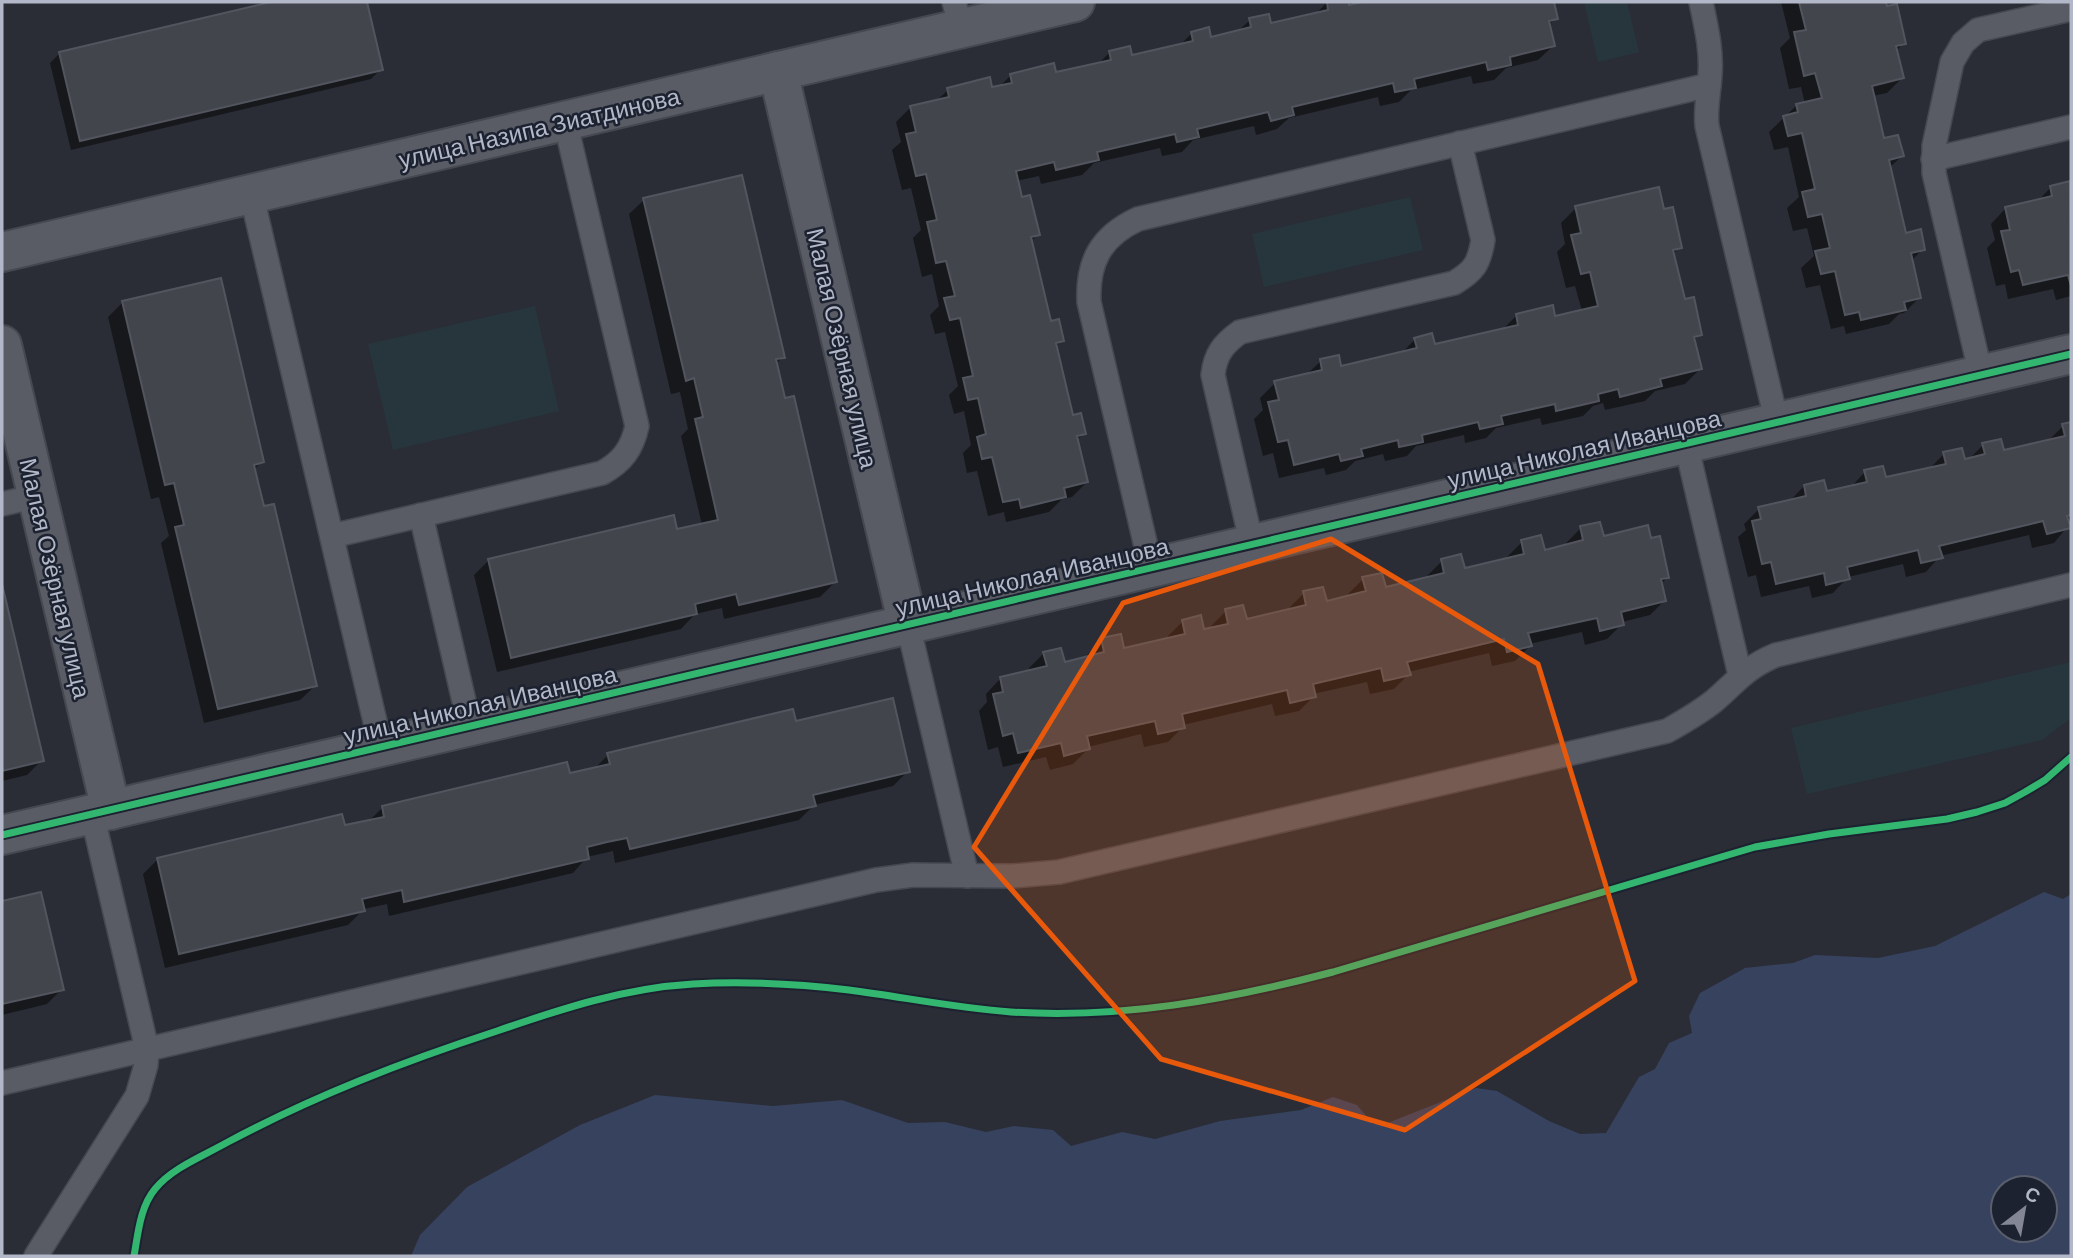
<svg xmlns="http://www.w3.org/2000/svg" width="2073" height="1258" font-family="Barlow,sans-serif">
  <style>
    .green { fill: #27363c }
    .water { fill: #37425f; fill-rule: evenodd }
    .shadow { fill: #0007 }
    .building { fill: #43454d; stroke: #52555e; stroke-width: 2 }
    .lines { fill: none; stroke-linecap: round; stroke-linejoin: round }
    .lane-casing { stroke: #464850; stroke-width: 26 }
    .street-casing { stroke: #464850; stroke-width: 42 }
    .lane { stroke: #595c65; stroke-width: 23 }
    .street { stroke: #595c65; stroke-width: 38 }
    .cycleway-casing { stroke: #1d2231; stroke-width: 11 }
    .cycleway { stroke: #33b770; stroke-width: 7 }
    .marked { fill: #e8590c; fill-opacity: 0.2; stroke: #e8590c; stroke-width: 5; stroke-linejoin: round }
    .labels { text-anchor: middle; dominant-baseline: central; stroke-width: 5; stroke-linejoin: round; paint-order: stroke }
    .street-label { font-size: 24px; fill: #b3b8c8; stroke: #1d2231 }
  </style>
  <rect width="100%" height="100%" fill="#2a2d36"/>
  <!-- green -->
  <g class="green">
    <path d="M1584,2h43l12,50 -41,10z"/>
    <path d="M1410,197l13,53 -159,37 -12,-53z"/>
    <path d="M535,306l24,105 -166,39 -25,-106z"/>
    <path d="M2071,662v56l-29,22 -235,54 -16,-66z"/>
  </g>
  <!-- water -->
  <path class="water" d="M2044,892l19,7 8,-5v362h-1660l9,-21 47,-48 113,-62 75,-30 118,11 69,-6 66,23 37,-1 41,10 28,-6 39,4 18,16 51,-14 33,7 65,-18 81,-11 32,-13 24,8 16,19h12l91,-36 21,3 52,30 31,13 26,-1 33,-56 16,-8 14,-26 23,-10 -3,-17 11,-23 45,-25 48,-5 22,-8 63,3 57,-12zM2003,1188h42v42h-42z"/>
  <!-- shadow -->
  <g class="shadow">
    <path d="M278,2h87l16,67 -10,10 -300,71 -21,-87 10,-10z"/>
    <path d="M1328,2h19l1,5 22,-5h182l4,16 -8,8 5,20 -15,14 -32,8 -12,12 -21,4 -2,-8 -60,14 -12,12 -19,4 -2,-9 -89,21 -12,11 -21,6 -2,-9 -61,14 -11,12 -20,4 -2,-8 -66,15 -12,12 -41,9 -2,-8 -23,5 4,18 18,36 -8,7 19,81 13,17 -7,8 17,70 12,15 -7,7 10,42 -15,15 -10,2 -13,13 -43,10 -2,-10 -16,4 -11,-45 -10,2 -4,-20 8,-8 -7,-34 -10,3 -5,-19 9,-9 -13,-54 -10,2 -5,-19 9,-9 -7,-32 -10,3 -9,-39 8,-8 -10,-42 -9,2 -10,-40 9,-8 -5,-20 15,-15 24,-5 13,-12 43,-1 8,-2 12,-12h44l42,-10 13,-13 20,5 49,-11 13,-13 18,6 27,-7 13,-12 20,5 44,-10z"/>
    <path d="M1781,2h103l20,41 -8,8 6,27 -15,15 -15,3 11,44 19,16 -13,12 16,67 18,14 -12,12 8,37 -15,15 -5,1 -10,10 -43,10 -2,-8 -13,3 -11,-44 -14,3 -5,-20 13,-12 -7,-28 -14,3 -6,-23 12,-11 -11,-50 -14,3 -5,-18 27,-26 9,-2 -4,-17 -12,2 -9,-41 10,-10z"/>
    <path d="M2069,183l2,11v102l-15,4 -3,-11 -45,10 -3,-15 -9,2 -9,-38 8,-8 -4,-16 14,-15 32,-7 14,-15z"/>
    <path d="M644,200l139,157 -8,8 60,217 -15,15 -96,22 -2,-11 -27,6 -14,15 -184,43 -23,-97 15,-15 187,-29 26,-6 -21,-89 7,-7 -8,-37 -9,2 -42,-180z"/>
    <path d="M1576,208l86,3 18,36 -7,7 11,47 16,33 -7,7 7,28 -15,15 -30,7 -10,10 -40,9 -2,-7 -10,3 -10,10 -41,9 -2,-7 -44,10 -10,10 -21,5 -1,-8 -48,11 -9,10 -22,5 -2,-7 -28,7 -9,9 -20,5 -2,-7 -45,10 -6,-25 -10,3 -9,-37 9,-9 -3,-12 15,-15 31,-8 15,-14 19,7 61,-14 14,-15 19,7 68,-16 15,-15 37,3 28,-7 -7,-25 -9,2 -9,-36 8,-8 -4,-21z"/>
    <path d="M123,302l139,159 -8,9 9,38 52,178 -15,14 -96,23 -43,-180 8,-7 -10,-39 -8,2 -43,-182z"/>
    <path d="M2071,424v101l-3,1 -14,17 -22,5 -3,-13 -89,21 -14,16 -20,5 -3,-13 -55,13 -15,16 -21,5 -3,-12 -48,11 -5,-22 -8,2 -10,-40 8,-7 -2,-6 15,-15 30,-7 15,-16 22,7 24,-5 15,-16 20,7 44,-10 15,-15 20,7 4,-1 15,-15 20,7 45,-11 15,-15z"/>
    <path d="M1581,528l22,10 47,3 18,36 -7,7 4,16 -15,15 -28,7v2l-15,15 -22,6 -3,-13 -53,12 1,2 -15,15 -23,5 -3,-13 -81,19 1,2 -15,15 -24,5 -3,-12 -54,12 1,2 -15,15 -24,5 -3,-12 -89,21v2l-15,15 -24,5 -3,-13 -53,13v2l-15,15 -23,6 -4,-13 -43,10 -5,-20 -10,3 -9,-39 8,-9 -1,-8 14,-15 30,-7 -1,-4 15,-15 20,11 23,-6v-3l15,-15 21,10 46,-11 -1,-3 15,-15 20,10 9,-2 -1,-3 15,-15 19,10 45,-10 -1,-3 15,-15 21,10 24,-6 -1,-3 15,-15 22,10 42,-10v-3l15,-15 22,9 43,-10v-3l15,-15 21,10 24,-6 -1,-3z"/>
    <path d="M2,591l40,169 -15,15 -25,6z"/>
    <path d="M795,723l113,48 -15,15 -79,19 -15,15 -184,43 -2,-12 -22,5 -4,1 -14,16 -184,43 -2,-12 -23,5 -16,16 -183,43 -22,-94 15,-15 210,-37 15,-15 211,-38 14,-14z"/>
    <path d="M40,894l22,95 -15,15 -45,11v-113z"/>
  </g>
  <!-- building -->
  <g class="building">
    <path d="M271,2h96l16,68 -303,71 -21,-89z"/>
    <path d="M1327,2h22v3l13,-3h192l4,17 -9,2 6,25 -45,11 1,8 -23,5 -2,-8 -72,17 2,9 -21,4 -2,-9 -101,24 2,8 -23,6 -3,-9 -71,17 2,8 -22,5 -2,-8 -78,18 2,8 -43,10 -2,-8 -38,9 6,26 8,-2 10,40 -9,2 20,84 8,-2 5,22 -8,2 17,72 8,-2 5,21 -9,2 11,46 -24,6 2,9 -45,11 -2,-9 -16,3 -11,-45 -10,2 -5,-22 9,-3 -8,-36 -10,2 -5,-22 10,-2 -13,-58 -10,2 -6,-22 11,-2 -9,-35 -10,2 -9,-41 10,-2 -11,-46 -10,2 -10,-42 10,-2 -6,-26 39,-9 -2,-9 43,-11 2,10 20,-4 -2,-9 44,-11 2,9 55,-12 -2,-9 21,-5 2,9 61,-14 -2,-9 18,-5 2,10 40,-10 -2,-9 20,-4 2,9 57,-13z"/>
    <path d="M1799,2h87l1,4 10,-2 9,40 -10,2 8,32 -32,8 12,52 14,-3 6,21 -15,4 17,73 15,-4 4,21 -14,3 10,45 -17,4 2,8 -45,10 -2,-8 -14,3 -10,-44 -14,3 -6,-23 15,-3 -8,-34 -14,3 -6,-25 13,-3 -13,-56 -14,3 -5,-20 15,-4 -2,-8 26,-6 -7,-25 -11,3 -10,-44 12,-2z"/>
    <path d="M742,175l43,183 -9,1 9,39 9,-2 43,186 -98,23 -3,-11 -41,10 2,10 -186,44 -23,-99 186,-44 3,14 41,-9 -23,-101 8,-2 -9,-39 -8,3 -43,-183z"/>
    <path d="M2070,181l1,105 -3,-11 -45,10 -4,-15 -8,2 -10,-41 9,-1 -5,-23 47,-11 -2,-10z"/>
    <path d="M1659,187l5,22 9,-2 9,41 -9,2 12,49 9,-2 8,38 -8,2 8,32 -42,10 2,7 -42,11 -2,-8 -20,5 1,7 -43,10 -1,-7 -54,12 2,8 -23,5 -2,-7 -56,13 1,7 -24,5 -1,-7 -37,9 2,7 -22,5 -2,-7 -45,11 -6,-25 -10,2 -10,-40 11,-2 -5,-19 48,-11 -2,-11 19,-4 2,11 76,-18 -3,-10 18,-5 3,11 83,-19 -2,-11 37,-9 2,11 43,-10 -8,-34 -9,2 -10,-39 10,-2 -6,-27z"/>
    <path d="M221,278l43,184 -10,3 5,21 5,20 10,-2 43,182 -99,23 -43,-182 9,-2 -10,-42 -9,2 -43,-184z"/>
    <path d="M2071,422v93l-4,1 4,12 -24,6 -4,-13 -104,25 4,12 -22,5 -3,-13 -71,17 3,12 -24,6 -2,-12 -48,11 -5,-22 -9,2 -10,-43 9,-2 -3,-12 48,-11 -2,-11 20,-5 3,11 40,-9 -3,-12 19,-4 3,11 60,-13 -3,-12 19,-4 3,11 20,-5 -3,-11 19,-4 3,11 61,-14 -3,-12z"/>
    <path d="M1600,522l4,14 44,-11 3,13 9,-2 9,42 -8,1 5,22 -45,11 3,13 -24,6 -3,-13 -69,15 4,13 -25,6 -3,-13 -97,23 4,13 -27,6 -3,-13 -68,16 3,13 -26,6 -3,-13 -105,24 3,14 -27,6 -3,-13 -68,15 3,13 -26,7 -3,-13 -43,10 -5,-20 -10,3 -10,-42 10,-2 -3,-15 47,-11 -4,-14 18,-4 4,14 39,-10 -3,-14 20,-4 3,14 61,-14 -3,-14 19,-5 3,14 24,-5 -3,-15 18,-4 4,14 59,-14 -3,-14 20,-4 4,14 39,-10 -4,-14 20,-4 4,14 58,-14 -3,-14 20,-5 4,14 59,-14 -3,-14 20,-5 4,15 38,-10 -3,-14z"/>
    <path d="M2,584l42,177 -42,10z"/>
    <path d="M893,698l17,74 -97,23 3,11 -186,43 -3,-11 -20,4 -20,5 2,12 -185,43 -2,-12 -40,9 3,12 -186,43 -22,-96 185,-44 3,11 39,-8 -2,-11 185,-44 3,11 40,-9 -3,-11 186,-44 3,12z"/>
    <path d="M41,892l23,98 -62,14v-103z"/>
  </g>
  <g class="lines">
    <defs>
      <g id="lane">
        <path d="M954,2l7,26"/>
        <path d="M1701,2c5,24 11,48 9,73 -1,18 -5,33 -3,51l70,297"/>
        <path d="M1933,159l138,-32"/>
        <path d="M251,193l130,554"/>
        <path d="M1981,375l-47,-202v-27l18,-84 11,-19 15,-13 93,-21"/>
        <path d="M1686,444l54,231"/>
        <path d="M2,504l35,-8"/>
        <path d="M421,515l49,212"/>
        <path d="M332,536l270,-63c20,-11 30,-24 35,-47l-72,-305"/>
        <path d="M1252,545l-39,-170c2,-20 10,-31 27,-43l214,-49c20,-12 25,-19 29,-43l-23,-97"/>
        <path d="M1151,568l-62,-266c-2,-40 12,-66 49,-83l571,-134"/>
        <path d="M908,625l59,251"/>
        <path d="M2,1083l874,-203 37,-5 100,1 46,-4 608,-141c16,-9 32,-18 47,-30 23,-20 33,-34 62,-46l295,-70"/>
        <path d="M36,1256l101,-160 9,-31 1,-16 -55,-235"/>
      </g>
      <g id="street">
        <path d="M778,71l130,554"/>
        <path d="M2,252l1073,-250"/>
        <path d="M2,345l109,465"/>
        <path d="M2,835l2069,-481"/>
      </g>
    </defs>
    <!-- lane casing -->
    <use href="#lane" class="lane-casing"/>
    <!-- street casing -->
    <use href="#street" class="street-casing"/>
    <!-- lane -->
    <use href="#lane" class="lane"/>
    <!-- street -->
    <use href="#street" class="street"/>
    <defs>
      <g id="cycleway">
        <path d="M2,835l2069,-481"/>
        <path d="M134,1256c4,-22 6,-49 21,-67 17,-21 48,-33 71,-46 88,-47 176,-81 271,-112 64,-22 127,-43 196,-47 52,-3 105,0 156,6 54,7 107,18 162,22 111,7 215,-12 322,-40l422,-125 74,-13 118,-15 30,-7 28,-9 20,-11 20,-12 26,-23"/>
      </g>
    </defs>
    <!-- cycleway casing -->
    <use href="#cycleway" class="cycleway-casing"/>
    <!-- cycleway -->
    <use href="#cycleway" class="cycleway"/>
  </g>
  <!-- marked area -->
  <path class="marked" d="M1331,539l207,125 97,317 -230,149 -244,-71 -187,-212 149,-244z"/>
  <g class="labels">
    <!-- street labels -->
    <g class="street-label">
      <text transform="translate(539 127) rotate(-13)">улица Назипа Зиатдинова</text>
      <text transform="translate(843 348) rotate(77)">Малая Озёрная улица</text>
      <text transform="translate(1584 448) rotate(-13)">улица Николая Иванцова</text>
      <text transform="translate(1032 576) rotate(-13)">улица Николая Иванцова</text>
      <text transform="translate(56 578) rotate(77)">Малая Озёрная улица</text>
      <text transform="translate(480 704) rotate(-13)">улица Николая Иванцова</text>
    </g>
  </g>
  <!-- border -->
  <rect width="2073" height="1258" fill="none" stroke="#b3b8c8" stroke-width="7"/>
  <!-- north arrow -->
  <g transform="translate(2024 1209) rotate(31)"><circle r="33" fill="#1d2231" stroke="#595e6d" stroke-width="2"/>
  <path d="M0-5L12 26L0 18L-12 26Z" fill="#838795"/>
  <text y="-10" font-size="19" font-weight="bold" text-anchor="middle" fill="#b3b8c8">С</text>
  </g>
</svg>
